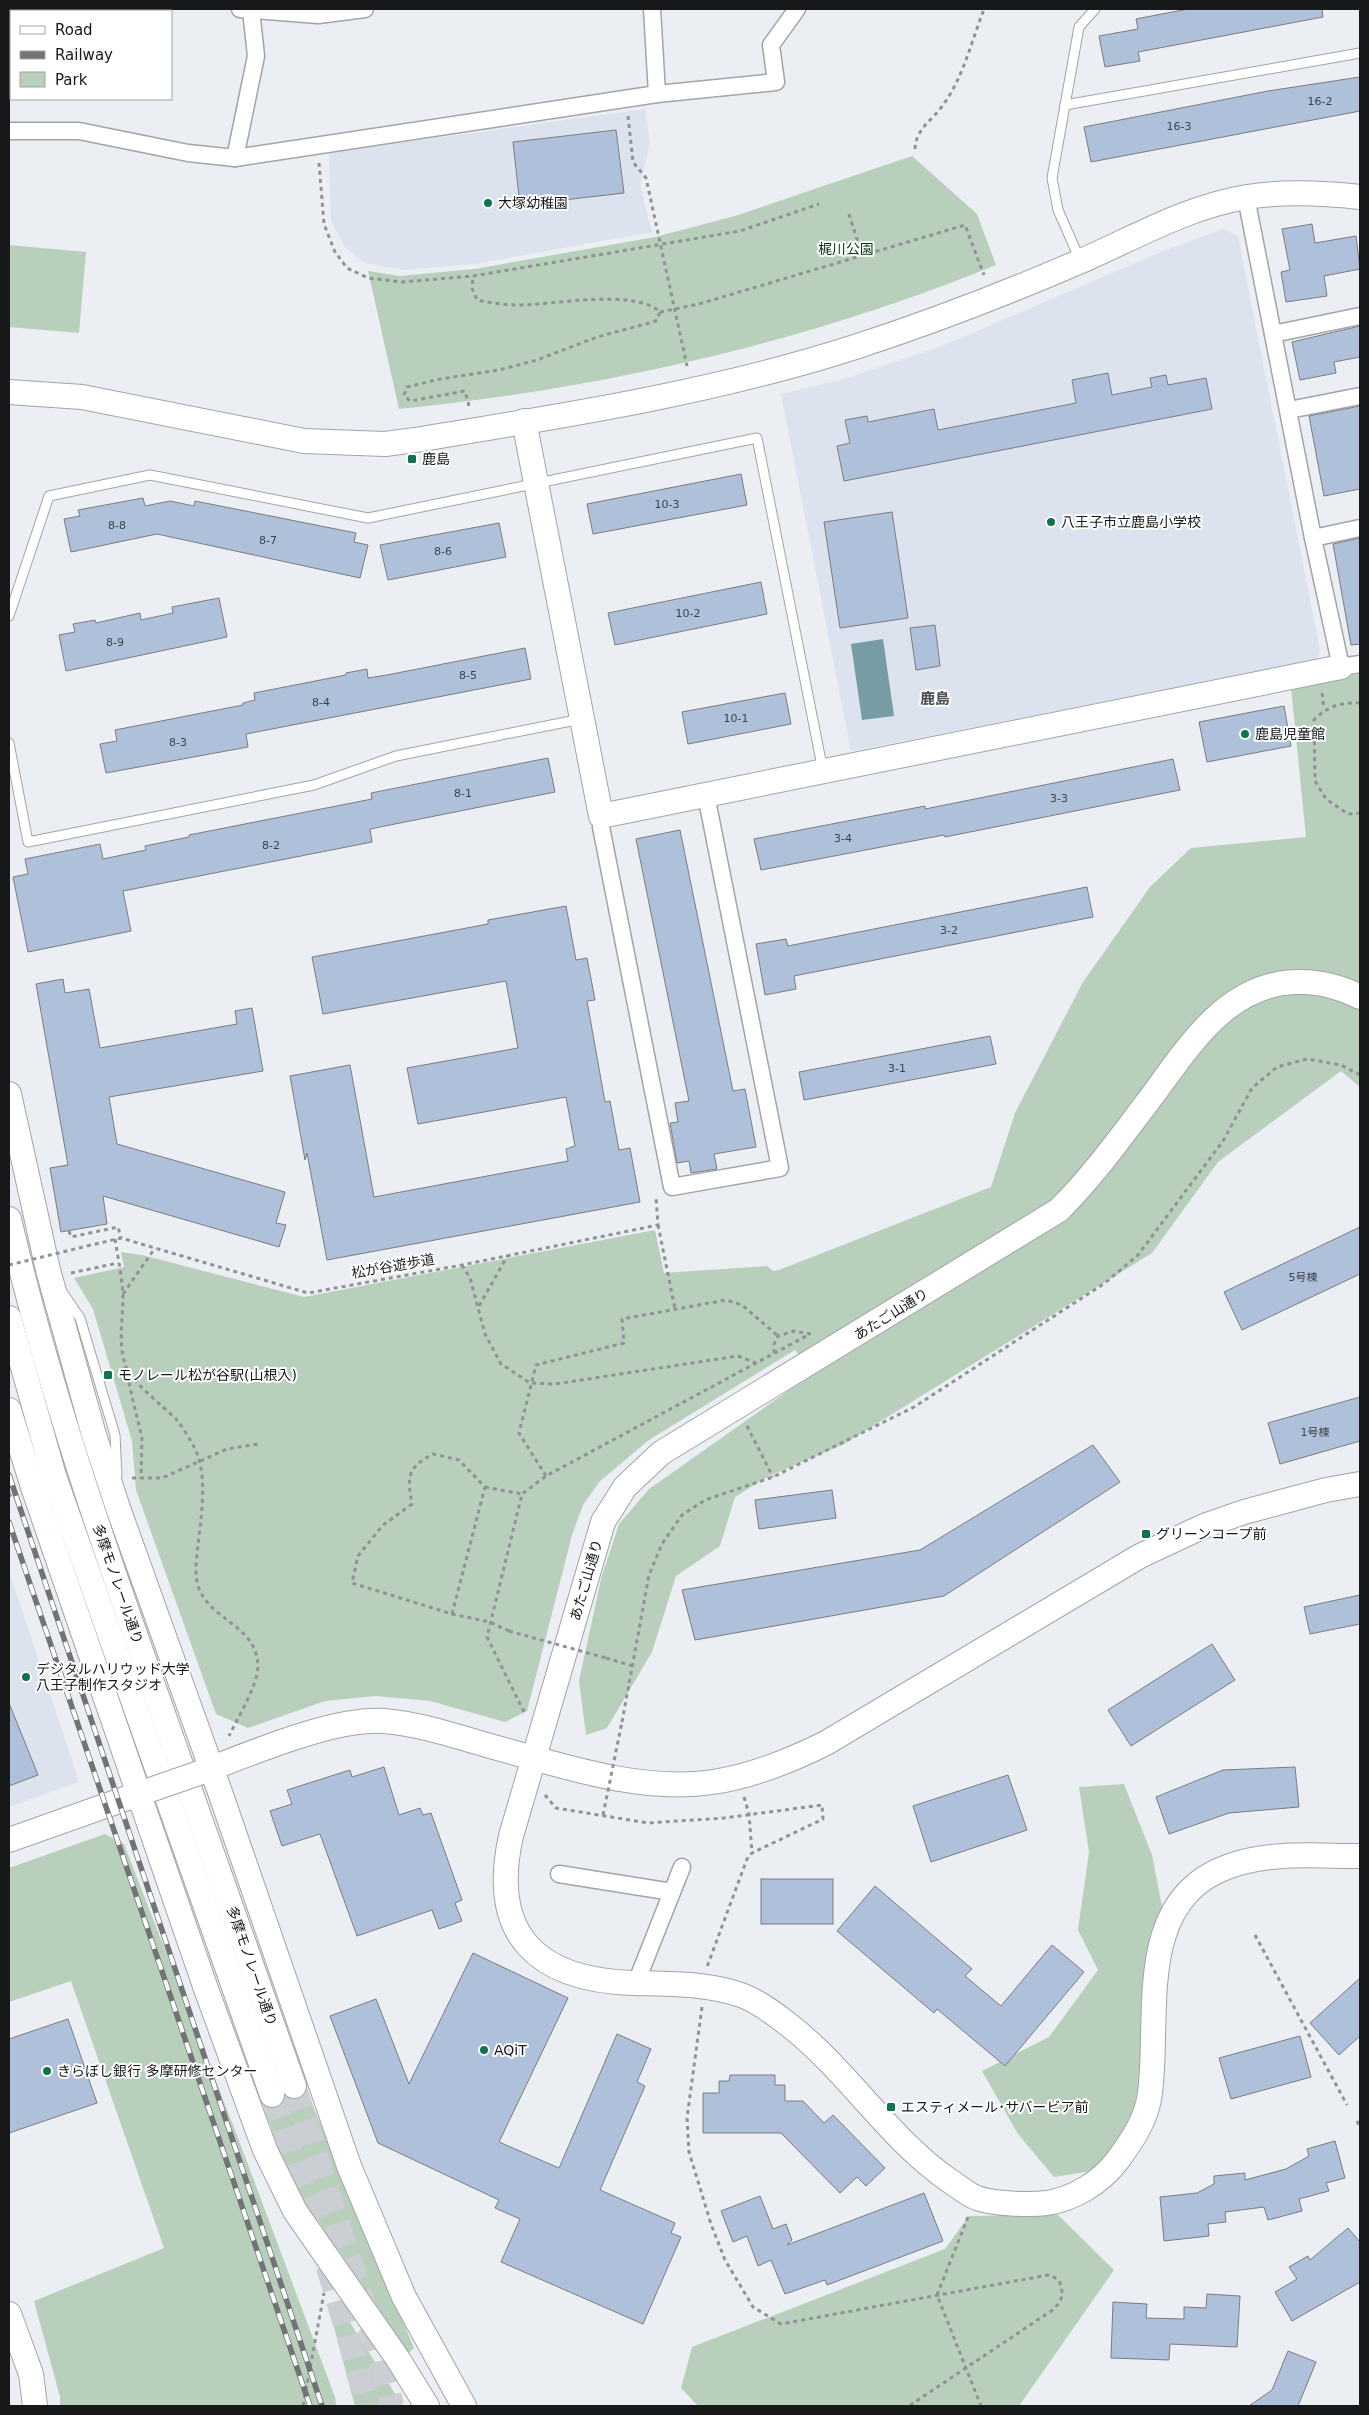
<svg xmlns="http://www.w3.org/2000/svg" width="1369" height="2415" font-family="'DejaVu Sans','Noto Sans JP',sans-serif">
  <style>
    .built { fill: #dce3ee }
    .green { fill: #b8cfbc }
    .water { fill: #789ca4 }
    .building { fill: #afc1da; stroke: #7a7c80 }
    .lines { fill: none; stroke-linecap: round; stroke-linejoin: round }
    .secondary-tunnel { stroke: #cbced2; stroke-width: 24; stroke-dasharray: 24 12; stroke-linecap: butt }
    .lane-casing { stroke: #a1a4a8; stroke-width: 11 }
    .street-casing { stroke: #a1a4a8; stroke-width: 19 }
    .secondary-casing { stroke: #a1a4a8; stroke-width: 26 }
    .path { stroke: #909296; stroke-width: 3; stroke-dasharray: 4 4; stroke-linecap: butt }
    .lane { stroke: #fff; stroke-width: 9 }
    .street { stroke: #fff; stroke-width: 16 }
    .secondary { stroke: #fff; stroke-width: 24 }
    .rail-casing { stroke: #717375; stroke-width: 5.5 }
    .rail { stroke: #fff; stroke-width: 4; stroke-dasharray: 11; stroke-linecap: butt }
    .secondary-bridge-casing { stroke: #a1a4a8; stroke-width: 26; stroke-linecap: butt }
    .path-bridge { stroke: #909296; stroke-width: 3; stroke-dasharray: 4 4; stroke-linecap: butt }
    .secondary-bridge { stroke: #fff; stroke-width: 24 }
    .poi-dot { fill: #0d744c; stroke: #fff; stroke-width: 2 }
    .labels { text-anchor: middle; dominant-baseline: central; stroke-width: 4; stroke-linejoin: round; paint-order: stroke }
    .number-label { font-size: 11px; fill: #3d424a }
    .poi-label { font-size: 14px; fill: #17181a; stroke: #fff; text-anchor: start }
    .park-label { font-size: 14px; fill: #0a3719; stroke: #fff }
    .street-label { font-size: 14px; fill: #17181a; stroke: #fff }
    .neighbourhood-label { font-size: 15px; font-weight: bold; fill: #47494d; stroke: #fff }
  </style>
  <rect width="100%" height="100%" fill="#ebeef2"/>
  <!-- built -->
  <g class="built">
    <path d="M645,109l5,34 -10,42 12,47 -177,32 -71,6 -39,-7 -20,-16 -14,-26 -2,-68z"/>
    <path d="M1223,229l15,7 82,414 -3,10 -466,91 -70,-357 60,-14 101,-34 219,-94z"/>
    <path d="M9,1571l70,211 -70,25z"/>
  </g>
  <!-- green -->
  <g class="green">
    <path d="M912,156l65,58 19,51c-187,77 -396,124 -597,144l-31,-138 32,5 74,-7 181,-32 80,-21z"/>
    <path d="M9,245l77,7 -7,81 -70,-6z"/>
    <path d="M1360,674v413l-19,-16 -123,91 -66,91 -308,191 -75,32 -34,21 -15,49 -44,30 -24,76 -45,76 -21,7 -7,-54 22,-102 18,-55 30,-35 149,-105 2,-28 -5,-6 -146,90 -49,41 -17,24 -11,30 -45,176 -22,11 -75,-21 -55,-5 -50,5 -77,27 -32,-14 -80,-224 -4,-49 -39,-132 -19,-31 50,-11 -3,-15 21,3 162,42 351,-67 9,43 103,-7 6,5 6,-1 212,-83 24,-74 68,-131 67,-95 41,-39 115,-11 -15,-150z"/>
    <path d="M1124,1784l28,71 11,57 -18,185 -13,39 -40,35 -38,6 -36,-43 -36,-63 67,-34 49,-67 -20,-40 11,-78 -10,-65z"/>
    <path d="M105,1834l19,10 114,294 97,259 1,9h-276v-9l-26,-96 130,-53 -93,-267 -62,21v-134z"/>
    <path d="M305,2087l109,261 -5,5 -109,-159 -23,-49 -14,-42z"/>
    <path d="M1058,2215l56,55 -95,136h-321l-17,-18 11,-41 253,-98 24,-33z"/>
    <path d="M341,2318h6l56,88h-48l-21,-79 1,-7z"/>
  </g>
  <!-- water -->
  <path class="water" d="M883,639l11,77 -32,4 -11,-76z"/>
  <!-- building -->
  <g class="building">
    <path d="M1188,9h134l1,8 -185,35 2,9 -35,6 -6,-31 39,-7 -2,-10z"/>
    <path d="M1360,77v34l-269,51 -7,-35 184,-36z"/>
    <path d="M616,130l8,63 -104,12 -7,-63z"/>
    <path d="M1312,224l3,19 41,-7 4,33 -36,7 3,20 -41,6 -5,-30 9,-2 -8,-41z"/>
    <path d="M1360,326v31l-26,5 2,11 -36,7 -8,-38z"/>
    <path d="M1108,373l4,22 40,-8 -2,-9 16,-3 2,10 38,-7 6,31 -368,72 -7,-35 13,-3 -5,-23 22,-4 1,6 66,-13 4,21 138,-27 -4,-23z"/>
    <path d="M1360,406v83l-36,7 -15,-80z"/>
    <path d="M741,474l6,31 -154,29 -6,-30z"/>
    <path d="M143,498l2,8 25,-5 24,5 1,-5 161,32 -2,9 14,3 -8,33 -203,-44 -86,18 -7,-33 16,-3 -2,-6z"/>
    <path d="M892,512l16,106 -68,10 -16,-106z"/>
    <path d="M499,523l7,34 -118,23 -8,-35z"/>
    <path d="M1360,538v106l-9,1 -18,-101z"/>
    <path d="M761,582l6,32 -152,31 -7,-32z"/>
    <path d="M219,598l8,39 -161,34 -7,-36 16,-3 -2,-8 22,-4 1,3 44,-10 1,7 32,-7 -1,-6z"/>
    <path d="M935,625l5,41 -24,4 -6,-42z"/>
    <path d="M525,648l6,31 -285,55 2,13 -142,26 -6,-29 17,-3 -2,-11 128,-25v-2l12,-3 -1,-7 92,-18v-2l21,-4 1,9 19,-3z"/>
    <path d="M785,693l6,31 -103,20 -6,-32z"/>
    <path d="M1284,706l7,40 -84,16 -8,-40z"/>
    <path d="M548,758l7,34 -185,37 2,13 -249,49 8,40 -103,21 -15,-75 15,-3 -3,-15 75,-15 3,15 43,-9 -1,-4 44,-9v-2l183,-36 -1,-6z"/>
    <path d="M1173,759l7,31 -235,47 -1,-2 -183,35 -7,-31 171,-33v3z"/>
    <path d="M680,830l53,261 12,-2 11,58 -42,7 3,15 -26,4 -2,-12 -12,2 -7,-40 8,-1 -3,-19 14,-2 -53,-262z"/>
    <path d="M1087,887l6,30 -299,59 2,13 -31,6 -9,-51 30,-5 2,7z"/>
    <path d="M566,906l10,54 11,-2 8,42 -8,1 18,101 5,-1 9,49 11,-2 10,54 -313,58 -20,-107 -2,7 -15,-84 60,-11 24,132 194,-36 -2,-12 9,-3 -9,-49 -148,27 -11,-56 111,-20 -12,-67 -183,33 -11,-57 176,-33v-4z"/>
    <path d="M63,979l2,14 24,-4 11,59 137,-24 -2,-13 17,-3 11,63 -154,26 8,47 168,48 -9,31 10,2 -7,22 -176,-51 4,28 -46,8 -11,-64 18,-3 -32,-181z"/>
    <path d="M990,1036l6,28 -192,36 -5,-28z"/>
    <path d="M1360,1227v47l-118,56 -18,-38z"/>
    <path d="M1360,1397v44l-80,23 -12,-41z"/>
    <path d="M1093,1445l27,37 -176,114 -249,44 -13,-50 238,-40z"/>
    <path d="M832,1490l4,28 -77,11 -4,-29z"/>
    <path d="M1360,1595v29l-50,10 -6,-27z"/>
    <path d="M1212,1644l23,36 -104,66 -23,-36z"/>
    <path d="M9,1703l29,72 -29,11z"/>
    <path d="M384,1767l15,48 21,-7 3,7 8,-2 31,87 -7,3 7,18 -23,8 -7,-19 -75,26 -37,-102 -38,12 -12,-35 22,-7 -5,-14 63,-20 2,7z"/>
    <path d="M1295,1767l4,40 -70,6 -60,21 -13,-37 67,-27z"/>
    <path d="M1008,1775l19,55 -96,32 -18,-56z"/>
    <rect x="761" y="1879" width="72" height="45"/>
    <path d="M875,1886l97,83 -7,7 36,30 51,-61 32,27 -79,94 -68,-57 -3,4 -97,-82z"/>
    <path d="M473,1953l95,45 -69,144 60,26 58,-134 34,15 -14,33 8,4 -45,104 75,33 -4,10 10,4 -38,87 -142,-62 19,-43 -25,-11 4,-8 -121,-57 -48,-127 46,-17 33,85z"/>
    <path d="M1360,1978v58l-21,19 -29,-32z"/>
    <path d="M68,2019l29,84 -88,30v-94z"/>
    <path d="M1300,2036l11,41 -80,22 -12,-41z"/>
    <path d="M730,2075h45v10h10v16h18l21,22 9,-8 52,53 -19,18 -9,-9 -17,16 -59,-60h-78v-40h16v-12h10z"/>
    <path d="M1335,2141l10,37 -19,5 3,8 -30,8 3,12 -34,9 -4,-13 -39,5 1,10 -18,2 1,12 -45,5 -4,-44 37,-4 17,-9v-8l31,-3v7l41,-11 23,-13 -2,-7z"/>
    <path d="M924,2193l19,48 -116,44 -2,-5 -40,14 -14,-34 -13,6 -11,-30 -14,6 -12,-31 39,-15 13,33 13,-5 6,16 -5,5z"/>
    <path d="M1348,2228l12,14v40l-68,39 -17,-29 22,-13 -8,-12 19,-11 2,4z"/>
    <path d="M1207,2294l33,2 -3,51 -67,-3 -1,16 -58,-2 2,-56 34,2 -1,14 38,1v-12l22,1z"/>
    <path d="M1288,2351l28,11 -18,44h-49l23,-16z"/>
  </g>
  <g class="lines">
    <!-- secondary-tunnel -->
    <g class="secondary-tunnel">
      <path d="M294,2086l82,257 16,63"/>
      <path d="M272,2095c34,103 69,206 95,311"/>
    </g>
    <defs>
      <g id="lane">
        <path d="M1065,105l295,-52"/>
        <path d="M1080,260l-22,-50 -6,-32 27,-151 16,-18"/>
        <path d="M9,616l40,-120 101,-21 218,43 389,-80 66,333"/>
        <path d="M9,743l19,99 286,-57 82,-29 185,-37"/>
        <path d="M63,1293l17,25 35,117 2,40"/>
      </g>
      <g id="street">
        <path d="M240,9l78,6 47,-6"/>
        <path d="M652,9l5,85"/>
        <path d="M9,131h70l109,22 47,5 422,-64 119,-12 -5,-37 26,-36"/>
        <path d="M235,158l21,-102 -5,-46"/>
        <path d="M1246,197l67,341 28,129 19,-3"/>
        <path d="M1273,334l87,-18"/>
        <path d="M1289,410l71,-14"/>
        <path d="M1313,538l47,-10"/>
        <path d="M601,816v11l71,360 108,-19 -74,-373"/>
        <path d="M559,1874l113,18"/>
        <path d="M636,1983l46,-116"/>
      </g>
      <g id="secondary">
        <path d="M9,392l73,5 222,44 81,3 30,-4c147,-24 297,-47 440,-93 77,-25 152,-54 226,-86 53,-23 108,-55 166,-64 37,-6 76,-4 113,0"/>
        <path d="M524,421l77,395 740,-149"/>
        <path d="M1360,997c-17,-9 -39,-15 -58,-15 -76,-2 -115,68 -156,122 -28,37 -54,73 -87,106l-398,243 -36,34 -22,35 -92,314c-22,99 26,144 122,147 35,1 74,0 108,12 17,6 34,19 48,30 59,46 100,114 161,156 8,5 18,14 27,17 16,6 53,7 70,5 27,-4 54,-21 70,-42 15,-20 30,-42 33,-68 10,-77 -16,-192 77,-226 42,-16 89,-11 133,-11"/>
        <path d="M9,1094l39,176 46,165 24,73 103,287 128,371 55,131 60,109"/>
        <path d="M9,1219c37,159 90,314 145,469 47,132 93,265 140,398"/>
        <path d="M9,1318l45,158 218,619"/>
        <path d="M9,1410l25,80 172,499 59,161 30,61 103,148 29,47"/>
        <path d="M199,1773c51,-19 132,-55 185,-52 36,3 72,15 106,25 70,19 150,47 223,36 40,-6 77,-21 113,-39l314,-187 64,-30 40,-14 82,-22 34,-6"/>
        <path d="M9,1840l141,-50"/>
        <path d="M9,2314l22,60 4,32"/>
      </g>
    </defs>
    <!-- lane casing -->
    <use href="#lane" class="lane-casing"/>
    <!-- street casing -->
    <use href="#street" class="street-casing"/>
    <!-- secondary casing -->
    <use href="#secondary" class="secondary-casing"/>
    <!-- path -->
    <g class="path">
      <path d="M628,116l5,46 13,16 41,188"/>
      <path d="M915,149c1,-21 17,-28 28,-44 20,-27 29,-65 41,-96"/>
      <path d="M319,163l5,61 11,28 12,16 21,10 34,4 71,-6 267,-45 79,-27"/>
      <path d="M849,214l13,41"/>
      <path d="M660,312l39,-8 266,-79 19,50"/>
      <path d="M469,406l-4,-15 -55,10 -6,-6 3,-8 33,-8 59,-9 38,-10 60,-23 56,-15 4,-2 3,-8c-26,-24 -107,-7 -141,-7 -14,0 -28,-2 -42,-5l-5,-12 1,-12"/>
      <path d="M1322,693l2,16"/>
      <path d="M1360,703c-18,-1 -33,3 -46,17l1,61 11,18 22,15 12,-1"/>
      <path d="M658,1225l17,84"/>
      <path d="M69,1231l2,6 47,-10 3,11"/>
      <path d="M115,1239c3,19 7,38 8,57 0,23 -5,46 2,68 4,16 38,42 51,55 6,7 12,17 17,26 16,28 8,70 5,101 -2,14 -4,32 2,45 15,31 57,36 58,75 0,19 -20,51 -29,70"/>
      <path d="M87,1246l34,-8 187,55 154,-28 196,-40 -2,-28"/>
      <path d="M462,1265l8,13 15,56 16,30 29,19 25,1 183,-28 18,7"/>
      <path d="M71,1273l47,-10"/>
      <path d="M123,1294l32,-46"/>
      <path d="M479,1306l29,-51"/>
      <path d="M774,1353v-9l4,-8 16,-5 17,3"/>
      <path d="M125,1367l17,71 -1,40"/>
      <path d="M747,1426l26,51"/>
      <path d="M546,1476l-27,-43 17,-68 88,-22 -2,-24 104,-19 16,5 36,31"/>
      <path d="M132,1478h30l65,-29 31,-5"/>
      <path d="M485,1487l37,7"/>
      <path d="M9,1493l3,5"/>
      <path d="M452,1614l33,-127 -26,-27 -26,-6c-26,14 -26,22 -21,50l-30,22 -24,30 -6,27 100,31 38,8 19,9"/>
      <path d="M606,1658l27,8"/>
      <path d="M524,1712l-37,-75 35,-143 24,-18 264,-142"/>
      <path d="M622,1722l27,-147 13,-31 20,-29 23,-15 68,-23 141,-70 191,-124 33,-28 85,-114 29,-53 25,-21 30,-8 34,6 19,10"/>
      <path d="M545,1795l11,13 92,15 76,-5 98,-13 1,14 -71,34 -5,6 -40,108"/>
      <path d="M744,1797l5,17 3,39"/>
      <path d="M1255,1935l92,170"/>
      <path d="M702,2007l-15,111 2,34 22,72 14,36 28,47 28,17 267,-49 10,4c6,13 6,19 -4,30l-145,97"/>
      <path d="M1357,2121l3,6"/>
      <path d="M968,2217l-31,78 44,111"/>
      <path d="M303,2406l21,-113"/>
    </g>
    <!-- lane -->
    <use href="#lane" class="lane"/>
    <!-- street -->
    <use href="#street" class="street"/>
    <!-- secondary -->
    <use href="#secondary" class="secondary"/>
    <defs>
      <g id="rail">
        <path d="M9,1475l313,931"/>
        <path d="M9,1522l301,884"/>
      </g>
    </defs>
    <!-- rail casing -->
    <use href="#rail" class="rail-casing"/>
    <!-- rail -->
    <use href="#rail" class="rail"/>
    <defs>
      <path id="secondary-bridge" d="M150,1790l49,-17"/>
    </defs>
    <!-- secondary-bridge casing -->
    <use href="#secondary-bridge" class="secondary-bridge-casing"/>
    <!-- path-bridge -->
    <g class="path-bridge">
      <path d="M9,1265l78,-19"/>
      <path d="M509,1631l97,27"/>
      <path d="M603,1815l19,-93"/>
    </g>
    <!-- secondary-bridge -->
    <use href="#secondary-bridge" class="secondary-bridge"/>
  </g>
  <!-- markers -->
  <g class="poi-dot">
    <circle cx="488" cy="203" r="5"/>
    <rect x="407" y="454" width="10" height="10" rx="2.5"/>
    <circle cx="1051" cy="522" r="5"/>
    <circle cx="1245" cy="734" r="5"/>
    <rect x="103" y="1370" width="10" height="10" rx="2.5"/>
    <rect x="1141" y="1529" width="10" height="10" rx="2.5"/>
    <circle cx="26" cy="1677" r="5"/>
    <circle cx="484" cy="2050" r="5"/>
    <circle cx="47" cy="2071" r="5"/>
    <rect x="886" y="2102" width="10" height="10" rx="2.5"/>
  </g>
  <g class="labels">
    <!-- number labels -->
    <g class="number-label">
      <text x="1320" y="101">16-2</text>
      <text x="1179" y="126">16-3</text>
      <text x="667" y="504">10-3</text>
      <text x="117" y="525">8-8</text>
      <text x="268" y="540">8-7</text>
      <text x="443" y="551">8-6</text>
      <text x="688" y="613">10-2</text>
      <text x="115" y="642">8-9</text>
      <text x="468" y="675">8-5</text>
      <text x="321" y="702">8-4</text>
      <text x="736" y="718">10-1</text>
      <text x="178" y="742">8-3</text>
      <text x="463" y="793">8-1</text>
      <text x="1059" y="798">3-3</text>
      <text x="843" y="838">3-4</text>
      <text x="271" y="845">8-2</text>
      <text x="949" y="930">3-2</text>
      <text x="897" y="1068">3-1</text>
      <text x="1303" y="1277">5号棟</text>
      <text x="1315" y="1432">1号棟</text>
    </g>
    <!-- poi labels -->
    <g class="poi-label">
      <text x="498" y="203">大塚幼稚園</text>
      <text x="422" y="459">鹿島</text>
      <text x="1061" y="522">八王子市立鹿島小学校</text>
      <text x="1255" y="734">鹿島児童館</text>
      <text x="118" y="1375">モノレール松が谷駅(山根入)</text>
      <text x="1156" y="1534">グリーンコープ前</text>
      <text x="36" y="1669">デジタルハリウッド大学<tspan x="36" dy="16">八王子制作スタジオ</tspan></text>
      <text x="494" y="2050">AQiT</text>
      <text x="57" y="2071">きらぼし銀行 多摩研修センター</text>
      <text x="901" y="2107">エスティメール･サバービア前</text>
    </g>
    <!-- park labels -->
    <g class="park-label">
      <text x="846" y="249">梶川公園</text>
    </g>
    <!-- street labels -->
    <g class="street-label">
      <text transform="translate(393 1266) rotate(-10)">松が谷遊歩道</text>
      <text transform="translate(891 1314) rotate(-32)">あたご山通り</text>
      <text transform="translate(586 1580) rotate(-74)">あたご山通り</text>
      <text transform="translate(118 1584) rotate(71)">多摩モノレール通り</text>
      <text transform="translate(252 1966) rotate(71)">多摩モノレール通り</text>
    </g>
    <!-- neighbourhood labels -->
    <g class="neighbourhood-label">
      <text x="935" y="699">鹿島</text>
    </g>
  </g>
  <!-- border -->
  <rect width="1369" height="2415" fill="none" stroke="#17181a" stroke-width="20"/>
  <!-- legend -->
  <rect x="10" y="10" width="162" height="90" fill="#ffffff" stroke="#a2a3a3"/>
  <rect x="20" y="26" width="25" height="8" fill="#ffffff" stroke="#a2a3a3"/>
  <text x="55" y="35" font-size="15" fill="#17181a">Road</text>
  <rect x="20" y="51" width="25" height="8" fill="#717375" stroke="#a2a3a3"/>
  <text x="55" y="60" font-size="15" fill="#17181a">Railway</text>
  <rect x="20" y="72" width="25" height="15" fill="#b8cfbc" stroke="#a2a3a3"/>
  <text x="55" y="85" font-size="15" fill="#17181a">Park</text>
</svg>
